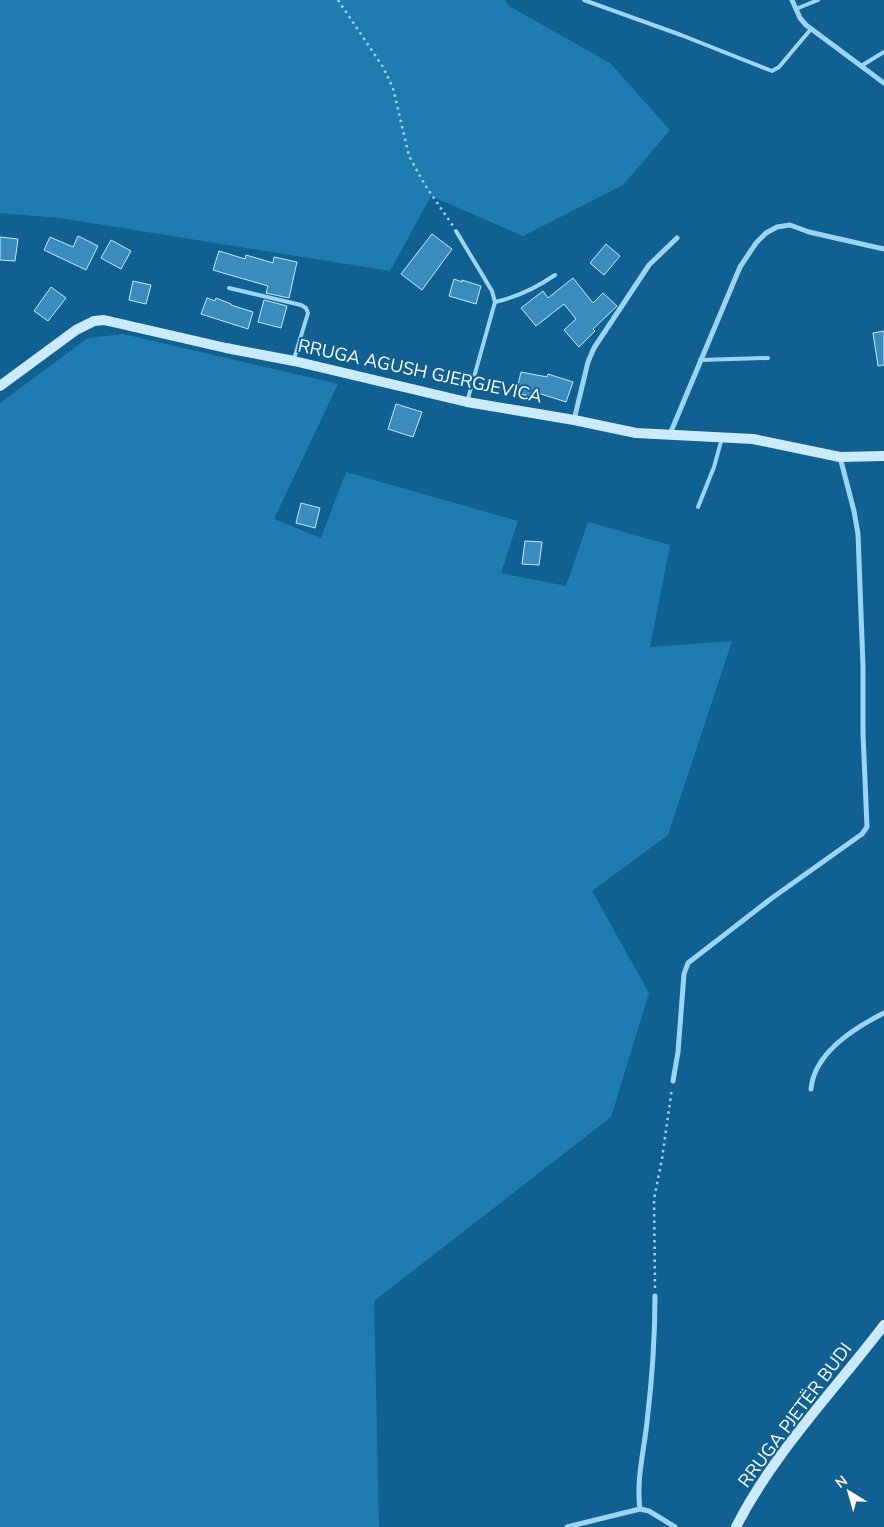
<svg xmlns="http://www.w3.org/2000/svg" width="884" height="1527" font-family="'Nunito Sans',sans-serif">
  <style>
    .green { fill: #1f7cb0 }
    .building { fill: #398cbb; stroke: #c4e9fe }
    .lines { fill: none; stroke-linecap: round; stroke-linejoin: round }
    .path { stroke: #9cd4f3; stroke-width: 2.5; stroke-dasharray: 2.5 4; stroke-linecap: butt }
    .service { stroke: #9cd4f3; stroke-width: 4 }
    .minor { stroke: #9cd4f3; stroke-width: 5 }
    .secondary { stroke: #cbeafd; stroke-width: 10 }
    .labels { text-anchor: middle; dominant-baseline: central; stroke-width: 4; stroke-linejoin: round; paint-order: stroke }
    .street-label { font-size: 18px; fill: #fff; stroke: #106192 }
  </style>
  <rect width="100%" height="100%" fill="#106192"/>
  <!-- green -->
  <g class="green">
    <path d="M0,0h505l4,6 101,57 60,67 -47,55 -100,51 -92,-40 -41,75 -330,-53 -60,-5z"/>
    <path d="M123,334l215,50 -64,135 47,19 25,-66 172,49 -17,52 65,13 22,-64 82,23 -20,102 82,-6 -64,194 -76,56 57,102 -38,124 -237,184 5,226h-379v-1124l88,-65z"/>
  </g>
  <!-- building -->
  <g class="building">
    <path d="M432,234l20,15 -30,41 -21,-16z"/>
    <path d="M78,236l20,10 -12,24 -42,-20 6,-13 23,10z"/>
    <path d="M0,237l18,2 -3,22 -15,-1z"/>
    <path d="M111,240l20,11 -10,18 -20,-11z"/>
    <path d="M606,244l14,12 -16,19 -14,-12z"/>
    <path d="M219,251l26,8 1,-4 27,8 1,-6 23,5 -8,36 -23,-5 2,-7 -55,-16z"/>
    <path d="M573,278l20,25 10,-10 14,13 -24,23 2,2 -16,16 -15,-17 12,-11 -12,-15 -28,22 -15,-18 22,-17 5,7z"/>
    <path d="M454,279l8,3v-2l19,6 -5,18 -27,-8z"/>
    <path d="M133,281l18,4 -5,19 -17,-4z"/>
    <path d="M51,287l15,11 -18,23 -14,-10z"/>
    <path d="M207,298l8,3 1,-3 15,6v1l22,7 -5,17 -47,-15z"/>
    <path d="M264,300l23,6 -6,22 -23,-6z"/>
    <path d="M884,331v34l-6,1 -5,-33z"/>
    <path d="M521,372l26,5 1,-3 25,8 -7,20 -28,-9 -1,5 -21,-5z"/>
    <path d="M396,404l26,8 -9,25 -25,-8z"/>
    <path d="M301,503l19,5 -5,20 -19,-5z"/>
    <path d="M525,541l17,1 -3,23 -17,-1z"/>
  </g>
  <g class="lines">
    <!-- path -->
    <g class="path">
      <path d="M338,0l45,67 10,21 16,68 16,29 28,41"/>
      <path d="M655,1288l-1,-89 8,-40 10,-71"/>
    </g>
    <!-- service -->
    <g class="service">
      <path d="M584,0l97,35 91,36 7,-4 32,-38"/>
      <path d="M796,9l22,-9"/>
      <path d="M861,66l23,-14"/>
      <path d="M456,231l36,60 3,11 -28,100"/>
      <path d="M229,288l72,17 5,3 2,5 -14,46"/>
      <path d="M495,302c23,-5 41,-14 60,-27"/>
      <path d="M700,360l68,-2"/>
      <path d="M698,507l16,-40 8,-29"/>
    </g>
    <!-- minor -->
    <g class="minor">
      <path d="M792,0l8,18 6,7 78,58"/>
      <path d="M574,420l14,-58 6,-14 55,-83 28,-27"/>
      <path d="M670,434l70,-167 16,-24 10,-10 11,-6 13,-2 19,7 75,17"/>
      <path d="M673,1081l5,-29 6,-78 4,-11 84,-65 90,-64 5,-7 -4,-94v-67l-5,-132 -4,-23 -14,-54"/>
      <path d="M811,1089c3,-36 43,-61 73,-76"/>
      <path d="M640,1509c-4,-29 4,-58 7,-87 5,-42 8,-84 8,-126"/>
      <path d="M567,1527l73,-18 9,2 26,16"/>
    </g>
    <!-- secondary -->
    <g class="secondary">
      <path d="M0,386l76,-56 18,-9 10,-1 122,28 68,13 173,41 107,18 62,13 117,6 87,18 44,-1"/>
      <path d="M736,1527c38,-75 98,-136 148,-202"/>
    </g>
  </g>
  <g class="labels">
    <!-- street labels -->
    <g class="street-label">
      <text transform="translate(420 371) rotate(12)">RRUGA AGUSH GJERGJEVICA</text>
      <text transform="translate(795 1415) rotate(-53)">RRUGA PJETËR BUDI</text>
    </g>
  </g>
  <!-- north arrow -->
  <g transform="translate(849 1492) rotate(323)" stroke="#106192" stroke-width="4" paint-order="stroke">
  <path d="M0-4L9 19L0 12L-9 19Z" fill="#ffffff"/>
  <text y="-8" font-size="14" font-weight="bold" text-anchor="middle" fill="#ffffff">N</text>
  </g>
</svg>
